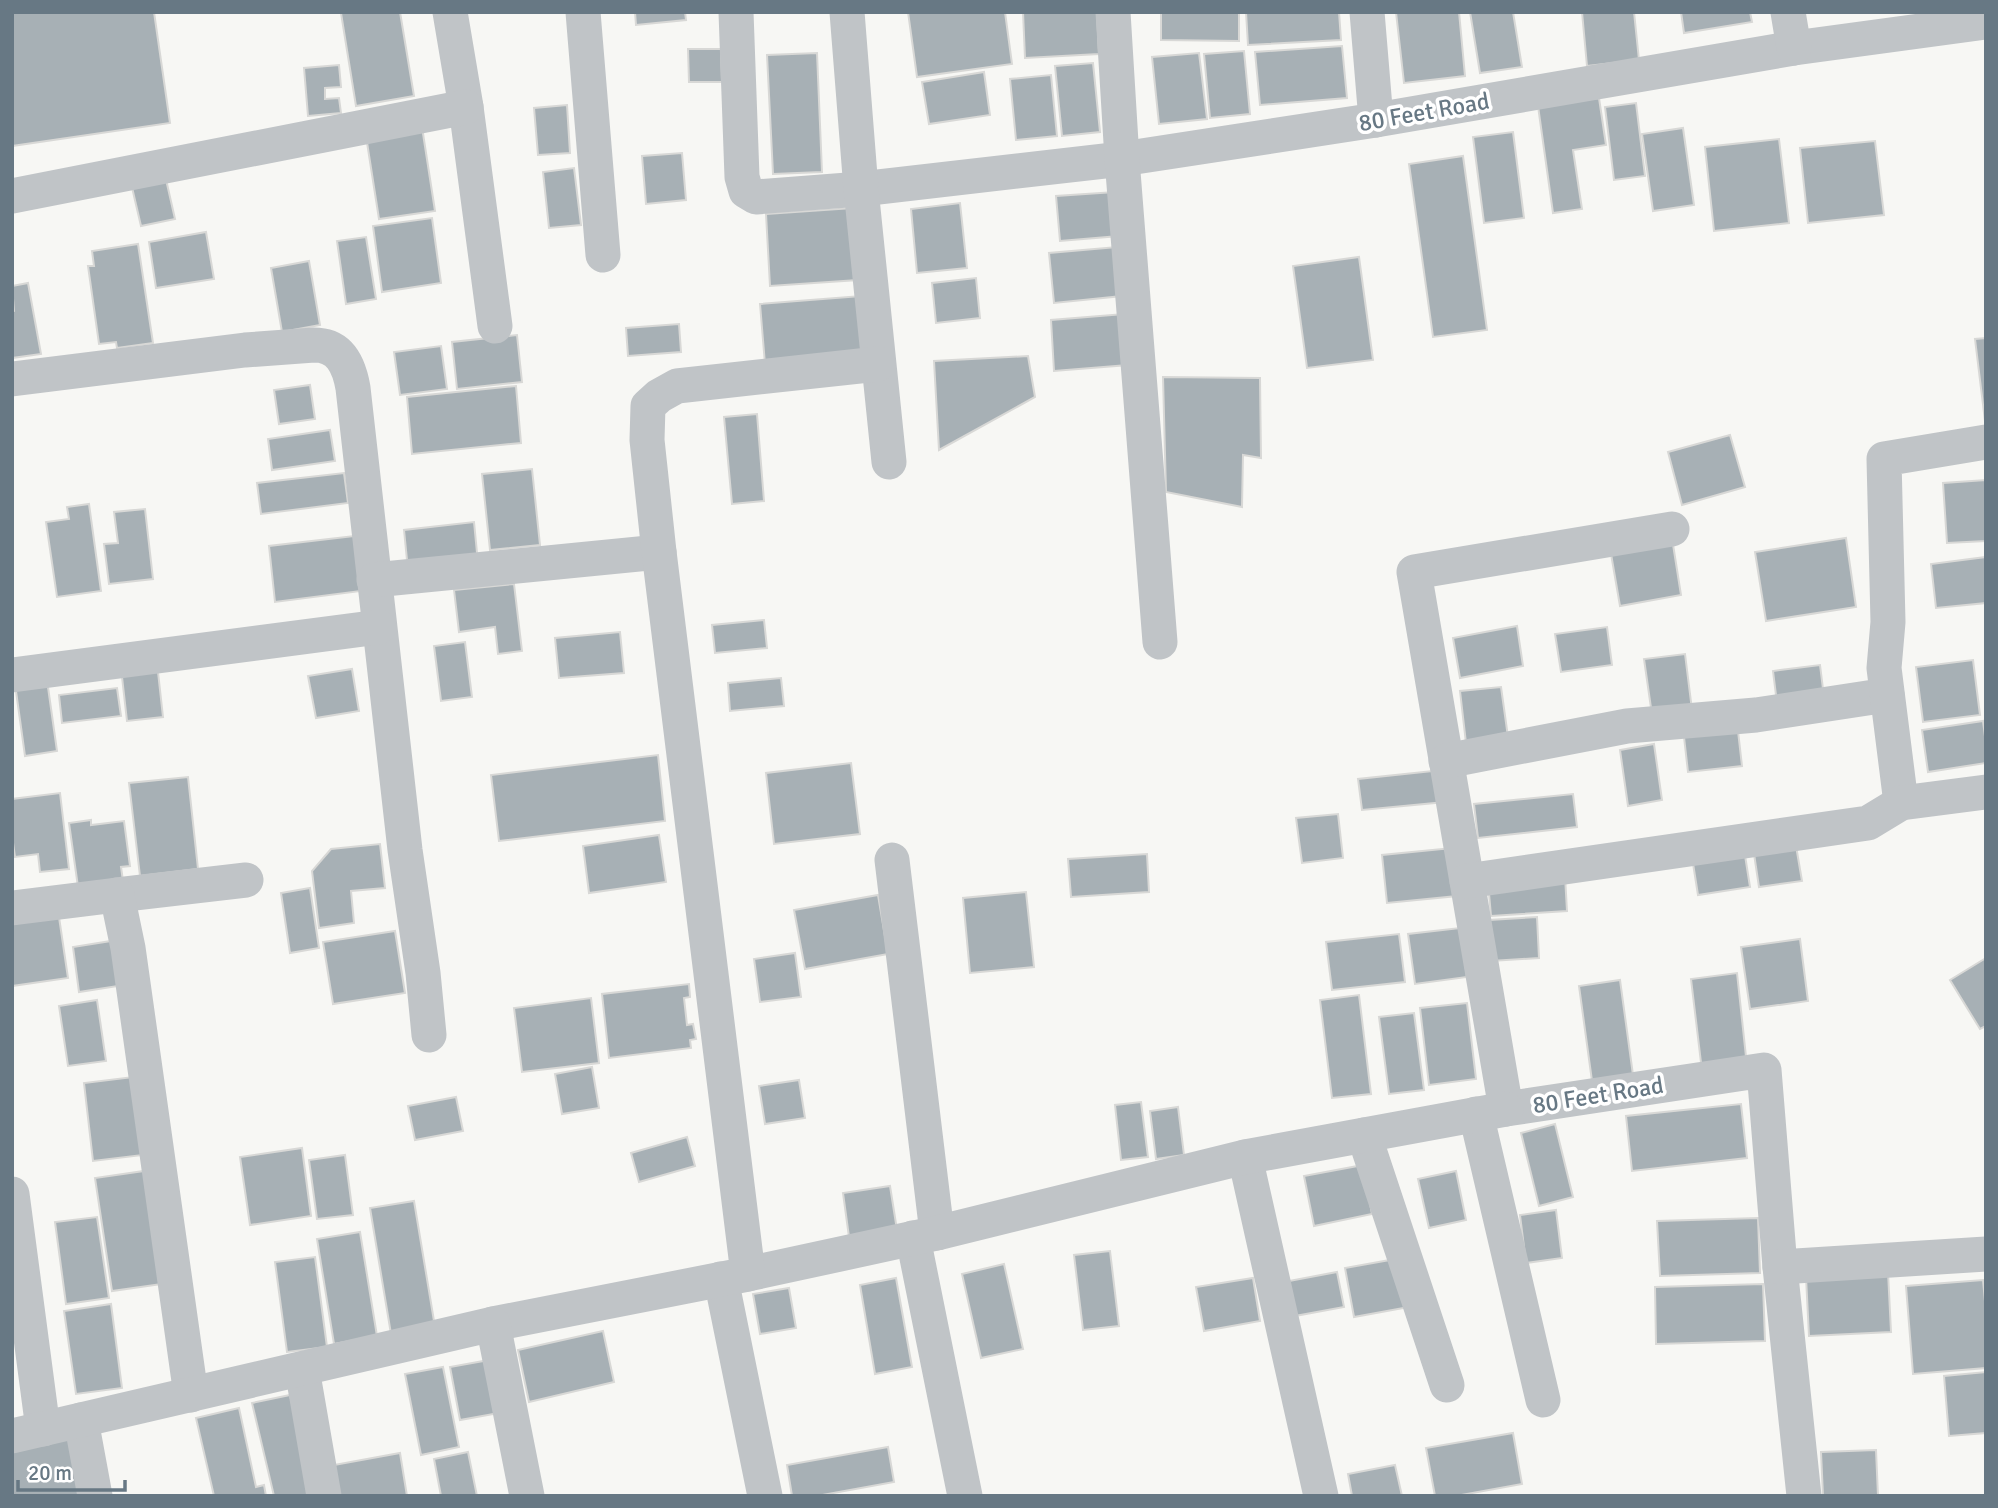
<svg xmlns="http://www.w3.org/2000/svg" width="1998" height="1508" font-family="Signika,sans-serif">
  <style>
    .building { fill: #a7b0b5; stroke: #d8d8d6; stroke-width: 2 }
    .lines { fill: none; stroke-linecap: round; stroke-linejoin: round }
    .minor { stroke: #c0c4c7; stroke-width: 35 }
    .labels { text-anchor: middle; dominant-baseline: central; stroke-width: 7; stroke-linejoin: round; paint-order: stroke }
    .street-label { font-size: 24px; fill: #677884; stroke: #fff }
  </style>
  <rect width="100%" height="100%" fill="#f7f7f4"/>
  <!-- building -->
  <g class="building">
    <path d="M12,12h142l16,111 -158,23z"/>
    <path d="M348,12h52l14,84 -58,10 -15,-93z"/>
    <path d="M635,12h50l1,8 -50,5z"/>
    <path d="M908,12h97l7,52 -95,13z"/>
    <path d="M1023,12h74l2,42 -74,4z"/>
    <path d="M1161,12h78v29l-78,-1z"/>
    <path d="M1246,12h93l2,28 -93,5z"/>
    <path d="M1396,12h63l6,64 -61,7z"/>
    <path d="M1470,12h43l9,55 -42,6z"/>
    <path d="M1582,12h52l5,48 -52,6z"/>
    <path d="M1681,12h69l2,10 -68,11z"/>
    <path d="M1342,46l5,52 -87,7 -5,-53z"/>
    <path d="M688,49h33l1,33h-33z"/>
    <path d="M1244,51l6,63 -40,4 -6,-64z"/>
    <path d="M817,53l5,119 -49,2 -6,-119z"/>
    <path d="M1199,53l8,66 -48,5 -7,-67z"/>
    <path d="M1093,63l7,69 -38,4 -7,-70z"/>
    <path d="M339,65l2,22 -16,1v11l14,-1 2,15 -33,3 -4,-48z"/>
    <path d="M984,72l6,43 -61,9 -7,-42z"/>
    <path d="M1051,75l6,61 -41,4 -6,-61z"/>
    <path d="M1599,98l7,47 -33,5 9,59 -29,4 -15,-107z"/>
    <path d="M1636,103l9,73 -31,4 -9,-73z"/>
    <path d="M567,105l3,48 -32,2 -4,-47z"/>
    <path d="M422,127l13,84 -56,8 -13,-83z"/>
    <path d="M1683,128l11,77 -41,6 -11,-77z"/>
    <path d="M1513,132l11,86 -40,5 -11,-86z"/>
    <path d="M1779,139l10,84 -75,8 -9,-84z"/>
    <path d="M1875,141l9,74 -76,8 -8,-75z"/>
    <path d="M682,153l4,47 -40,4 -4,-48z"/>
    <path d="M1463,156l24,174 -54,7 -24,-173z"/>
    <path d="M574,168l7,57 -32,3 -6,-56z"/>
    <path d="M165,175l10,44 -34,7 -10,-43z"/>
    <path d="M1115,192l4,44 -59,5 -4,-45z"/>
    <path d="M960,203l7,65 -50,5 -6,-64z"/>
    <path d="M853,208l5,72 -88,6 -4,-72z"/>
    <path d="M432,218l9,65 -59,9 -9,-66z"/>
    <path d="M206,232l8,47 -58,9 -7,-46z"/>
    <path d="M366,237l10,62 -30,5 -9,-63z"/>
    <path d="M138,244l15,99 -36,5 -1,-6 -17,2 -11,-78h6l-2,-15z"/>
    <path d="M1117,247l5,49 -68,7 -5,-50z"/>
    <path d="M1359,257l14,103 -66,8 -14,-102z"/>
    <path d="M309,261l11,64 -38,7 -11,-64z"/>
    <path d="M976,278l4,40 -44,5 -4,-40z"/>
    <path d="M28,283l13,71 -29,4v-46l2,-1 -2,-25z"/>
    <path d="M861,296l4,59 -100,9 -5,-60z"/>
    <path d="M1124,314l4,51 -74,6 -3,-51z"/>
    <path d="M679,324l2,28 -53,4 -2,-28z"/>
    <path d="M517,335l5,47 -65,7 -5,-47z"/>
    <path d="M1986,338v83h-1l-10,-82z"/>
    <path d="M441,346l6,43 -47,6 -6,-43z"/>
    <path d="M1028,356l7,41 -96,53 -5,-89z"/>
    <path d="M1163,377l97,1 1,80 -18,-3 -1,52 -76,-15z"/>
    <path d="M310,385l5,34 -36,5 -5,-34z"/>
    <path d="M516,386l5,57 -109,11 -5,-57z"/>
    <path d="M757,414l7,87 -32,3 -8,-87z"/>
    <path d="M330,430l5,31 -63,9 -4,-31z"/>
    <path d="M1730,435l15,52 -63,18 -14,-53z"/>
    <path d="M532,469l8,76 -50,5 -8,-76z"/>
    <path d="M344,473l4,30 -87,11 -4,-31z"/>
    <path d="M1986,480v61l-39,2 -4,-60z"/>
    <path d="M89,504l12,87 -44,6 -11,-75 23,-3 -2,-12z"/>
    <path d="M145,509l8,70 -44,5 -5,-40 14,-1 -4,-31z"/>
    <path d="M474,522l4,41 -70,7 -4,-40z"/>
    <path d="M354,536l7,55 -86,11 -6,-56z"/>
    <path d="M1672,538l9,57 -61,11 -10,-58z"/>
    <path d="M1846,538l10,69 -90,14 -11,-69z"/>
    <path d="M1986,557v46l-50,5 -5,-44z"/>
    <path d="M514,584l8,67 -24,3 -3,-27 -36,5 -5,-42z"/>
    <path d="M764,620l3,28 -52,5 -3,-28z"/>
    <path d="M1517,626l6,40 -63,12 -7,-40z"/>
    <path d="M1607,627l5,38 -51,7 -6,-38z"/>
    <path d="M620,632l4,41 -65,5 -4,-40z"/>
    <path d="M465,642l7,55 -31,4 -7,-55z"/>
    <path d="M1685,654l7,56 -40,5 -8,-56z"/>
    <path d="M1973,660l7,55 -57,7 -7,-55z"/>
    <path d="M157,663l6,54 -36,4 -6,-53z"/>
    <path d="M1820,665l4,32 -47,6 -4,-32z"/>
    <path d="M352,669l7,42 -43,7 -8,-42z"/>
    <path d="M781,678l3,28 -54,5 -2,-28z"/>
    <path d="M47,680l10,71 -32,5 -10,-72z"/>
    <path d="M1501,687l7,50 -42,6 -6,-52z"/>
    <path d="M117,688l4,28 -59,7 -3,-28z"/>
    <path d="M1983,721l3,23v19l-58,9 -6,-42z"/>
    <path d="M1738,731l4,35 -54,6 -4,-35z"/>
    <path d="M1654,744l8,56 -34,6 -8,-56z"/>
    <path d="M658,755l7,66 -166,20 -8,-66z"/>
    <path d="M851,763l9,71 -86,10 -8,-71z"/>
    <path d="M1442,770l3,32 -83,8 -4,-31z"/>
    <path d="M188,777l10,92 -58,7 -11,-93z"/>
    <path d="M60,793l9,76 -29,3 -2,-18 -23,3 -3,-21v-37z"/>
    <path d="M1573,794l4,33 -99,11 -4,-34z"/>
    <path d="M1338,814l5,44 -41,5 -6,-45z"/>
    <path d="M91,820v5l33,-4 6,45 -9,1 2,14 -45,6 -9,-64z"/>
    <path d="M659,835l7,47 -77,11 -6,-47z"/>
    <path d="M1795,840l7,41 -43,6 -6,-40z"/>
    <path d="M380,844l5,44 -34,3 3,32 -35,5 -7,-57 19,-22z"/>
    <path d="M1452,848l5,48 -70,7 -5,-48z"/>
    <path d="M1744,849l6,38 -52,8 -6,-38z"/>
    <path d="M1147,854l2,38 -78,5 -3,-38z"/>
    <path d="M1565,876l2,35 -76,5 -3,-34z"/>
    <path d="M310,888l9,60 -29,5 -9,-60z"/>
    <path d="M1026,892l8,75 -64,6 -7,-75z"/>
    <path d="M878,895l10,59 -83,15 -11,-59z"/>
    <path d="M59,917l9,61 -56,8v-62z"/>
    <path d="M1537,917l2,41 -48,3 -2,-41z"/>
    <path d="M1460,928l7,49 -52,7 -7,-50z"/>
    <path d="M395,931l10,62 -72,11 -10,-62z"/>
    <path d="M1399,934l6,48 -73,8 -6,-48z"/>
    <path d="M1800,939l8,62 -58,8 -9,-62z"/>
    <path d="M111,941l7,45 -39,6 -6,-45z"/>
    <path d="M795,953l6,44 -41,5 -6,-43z"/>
    <path d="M1986,958v68l-6,3 -30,-49z"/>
    <path d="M1737,973l10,93 -45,5 -11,-92z"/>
    <path d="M1620,980l13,95 -41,6 -13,-95z"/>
    <path d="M689,984l1,13 -6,1 3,27 6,-1 3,15 -6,1 1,8 -82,10 -7,-64z"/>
    <path d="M1359,995l12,99 -39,4 -12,-98z"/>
    <path d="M591,998l8,65 -77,9 -8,-64z"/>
    <path d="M97,1000l9,61 -38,5 -9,-60z"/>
    <path d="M1467,1003l9,76 -47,6 -9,-77z"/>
    <path d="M1414,1013l10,77 -35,4 -10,-77z"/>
    <path d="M592,1067l7,41 -37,6 -7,-40z"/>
    <path d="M133,1077l10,78 -50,6 -9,-78z"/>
    <path d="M799,1080l6,38 -40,6 -6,-38z"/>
    <path d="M456,1097l7,34 -48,9 -7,-34z"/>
    <path d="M1141,1102l7,55 -27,3 -6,-55z"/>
    <path d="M1741,1104l6,54 -115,13 -6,-55z"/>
    <path d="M1178,1107l6,48 -28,4 -6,-48z"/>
    <path d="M1555,1124l18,73 -34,9 -18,-73z"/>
    <path d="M687,1137l8,29 -56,16 -8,-29z"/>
    <path d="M302,1148l9,68 -61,9 -10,-68z"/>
    <path d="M345,1155l8,60 -36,4 -8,-59z"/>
    <path d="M1363,1165l9,49 -58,12 -10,-50z"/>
    <path d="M151,1170l18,113 -57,8 -17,-113z"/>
    <path d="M1456,1171l10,49 -37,8 -11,-49z"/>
    <path d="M890,1186l7,44 -48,7 -6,-44z"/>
    <path d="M414,1201l21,126 -44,7 -21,-126z"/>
    <path d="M1556,1210l6,48 -36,5 -6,-48z"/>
    <path d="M97,1217l12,81 -43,6 -11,-82z"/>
    <path d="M1758,1218l2,55 -100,3 -3,-55z"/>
    <path d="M360,1232l17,104 -43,8 -17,-105z"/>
    <path d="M1110,1251l9,75 -36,4 -9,-75z"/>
    <path d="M315,1257l12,90 -40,5 -12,-90z"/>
    <path d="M1401,1258l8,49 -55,10 -9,-49z"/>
    <path d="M1004,1264l19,85 -42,9 -19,-84z"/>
    <path d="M1337,1272l7,35 -49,9 -6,-35z"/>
    <path d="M1888,1272l3,60 -82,4 -3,-59z"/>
    <path d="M896,1278l16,89 -37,7 -15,-89z"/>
    <path d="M1253,1278l7,43 -56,10 -8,-44z"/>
    <path d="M1983,1280l3,32v56l-73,6 -7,-88z"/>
    <path d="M1763,1284l2,57 -109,3 -1,-57z"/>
    <path d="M789,1288l7,40 -36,6 -7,-40z"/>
    <path d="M111,1304l11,84 -46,6 -12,-83z"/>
    <path d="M603,1331l11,51 -85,20 -11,-52z"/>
    <path d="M489,1360l10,53 -39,7 -10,-53z"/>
    <path d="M443,1367l16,80 -38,8 -16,-81z"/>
    <path d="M1986,1372v61l-37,3 -5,-60z"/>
    <path d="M290,1395l24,101h-40l-22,-93z"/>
    <path d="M239,1408l17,79 8,-2 2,11h-52l-18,-78z"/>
    <path d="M1513,1433l9,51 -66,12h-21l-9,-48z"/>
    <path d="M75,1438l9,58h-71l-1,-47z"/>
    <path d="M888,1447l6,35 -77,14h-25l-5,-31z"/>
    <path d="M1876,1450l2,46h-55l-2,-44z"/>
    <path d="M468,1452l9,44h-36l-7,-37z"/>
    <path d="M400,1453l7,43h-68l-5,-31z"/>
    <path d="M1395,1465l7,31h-50l-4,-22z"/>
  </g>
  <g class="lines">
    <!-- minor -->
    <g class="minor">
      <path d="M450,12l16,95 29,219"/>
      <path d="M583,12l20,243"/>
      <path d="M736,12l6,165 4,14 10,6 105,-8 261,-30 254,-39 418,-72 192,-26"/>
      <path d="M847,12l14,177 28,273"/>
      <path d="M1113,12l9,147 38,483"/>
      <path d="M1367,12l9,108"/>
      <path d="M1788,12l6,36"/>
      <path d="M12,196l454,-89"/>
      <path d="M12,379l233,-29 69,-5c26,0 35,20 39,43l52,462 18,123 6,62"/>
      <path d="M1672,529l-258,43 92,537 258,-39 16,197 24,229"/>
      <path d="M374,580l285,-28"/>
      <path d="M12,675l367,-48"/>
      <path d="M1446,761l181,-35 129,-11 131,-20"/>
      <path d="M1901,803l-17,-135 4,-46 -4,-163 102,-17"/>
      <path d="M892,860l45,373"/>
      <path d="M1467,881l401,-58 33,-20 85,-11"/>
      <path d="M117,895l129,-15"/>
      <path d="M12,908l105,-13 11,53 63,447"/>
      <path d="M1476,1114l67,286"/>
      <path d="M1364,1135l83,250"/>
      <path d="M1245,1157l76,339"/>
      <path d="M12,1194l31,235"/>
      <path d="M913,1238l52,258"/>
      <path d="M1780,1267l206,-13"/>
      <path d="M748,1274l189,-41 308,-76 261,-48"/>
      <path d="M721,1279l44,217"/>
      <path d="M493,1324l255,-50 -89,-722 -12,-112 1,-34 11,-10 18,-10 201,-22"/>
      <path d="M302,1369l22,127"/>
      <path d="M81,1420l14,76"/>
      <path d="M12,1436l481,-112 34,172"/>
    </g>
  </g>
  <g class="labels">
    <!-- street labels -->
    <g class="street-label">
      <text transform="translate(1424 112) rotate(-10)">80 Feet Road</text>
      <text transform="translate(1598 1095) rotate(-9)">80 Feet Road</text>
    </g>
  </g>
  <!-- border -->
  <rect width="1998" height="1508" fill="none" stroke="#677884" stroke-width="28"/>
  <!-- scale -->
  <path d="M18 1480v10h107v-10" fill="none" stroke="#677884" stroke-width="3.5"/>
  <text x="28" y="1480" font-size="21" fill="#677884" stroke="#ffffff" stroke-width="5" paint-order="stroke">20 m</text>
</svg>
